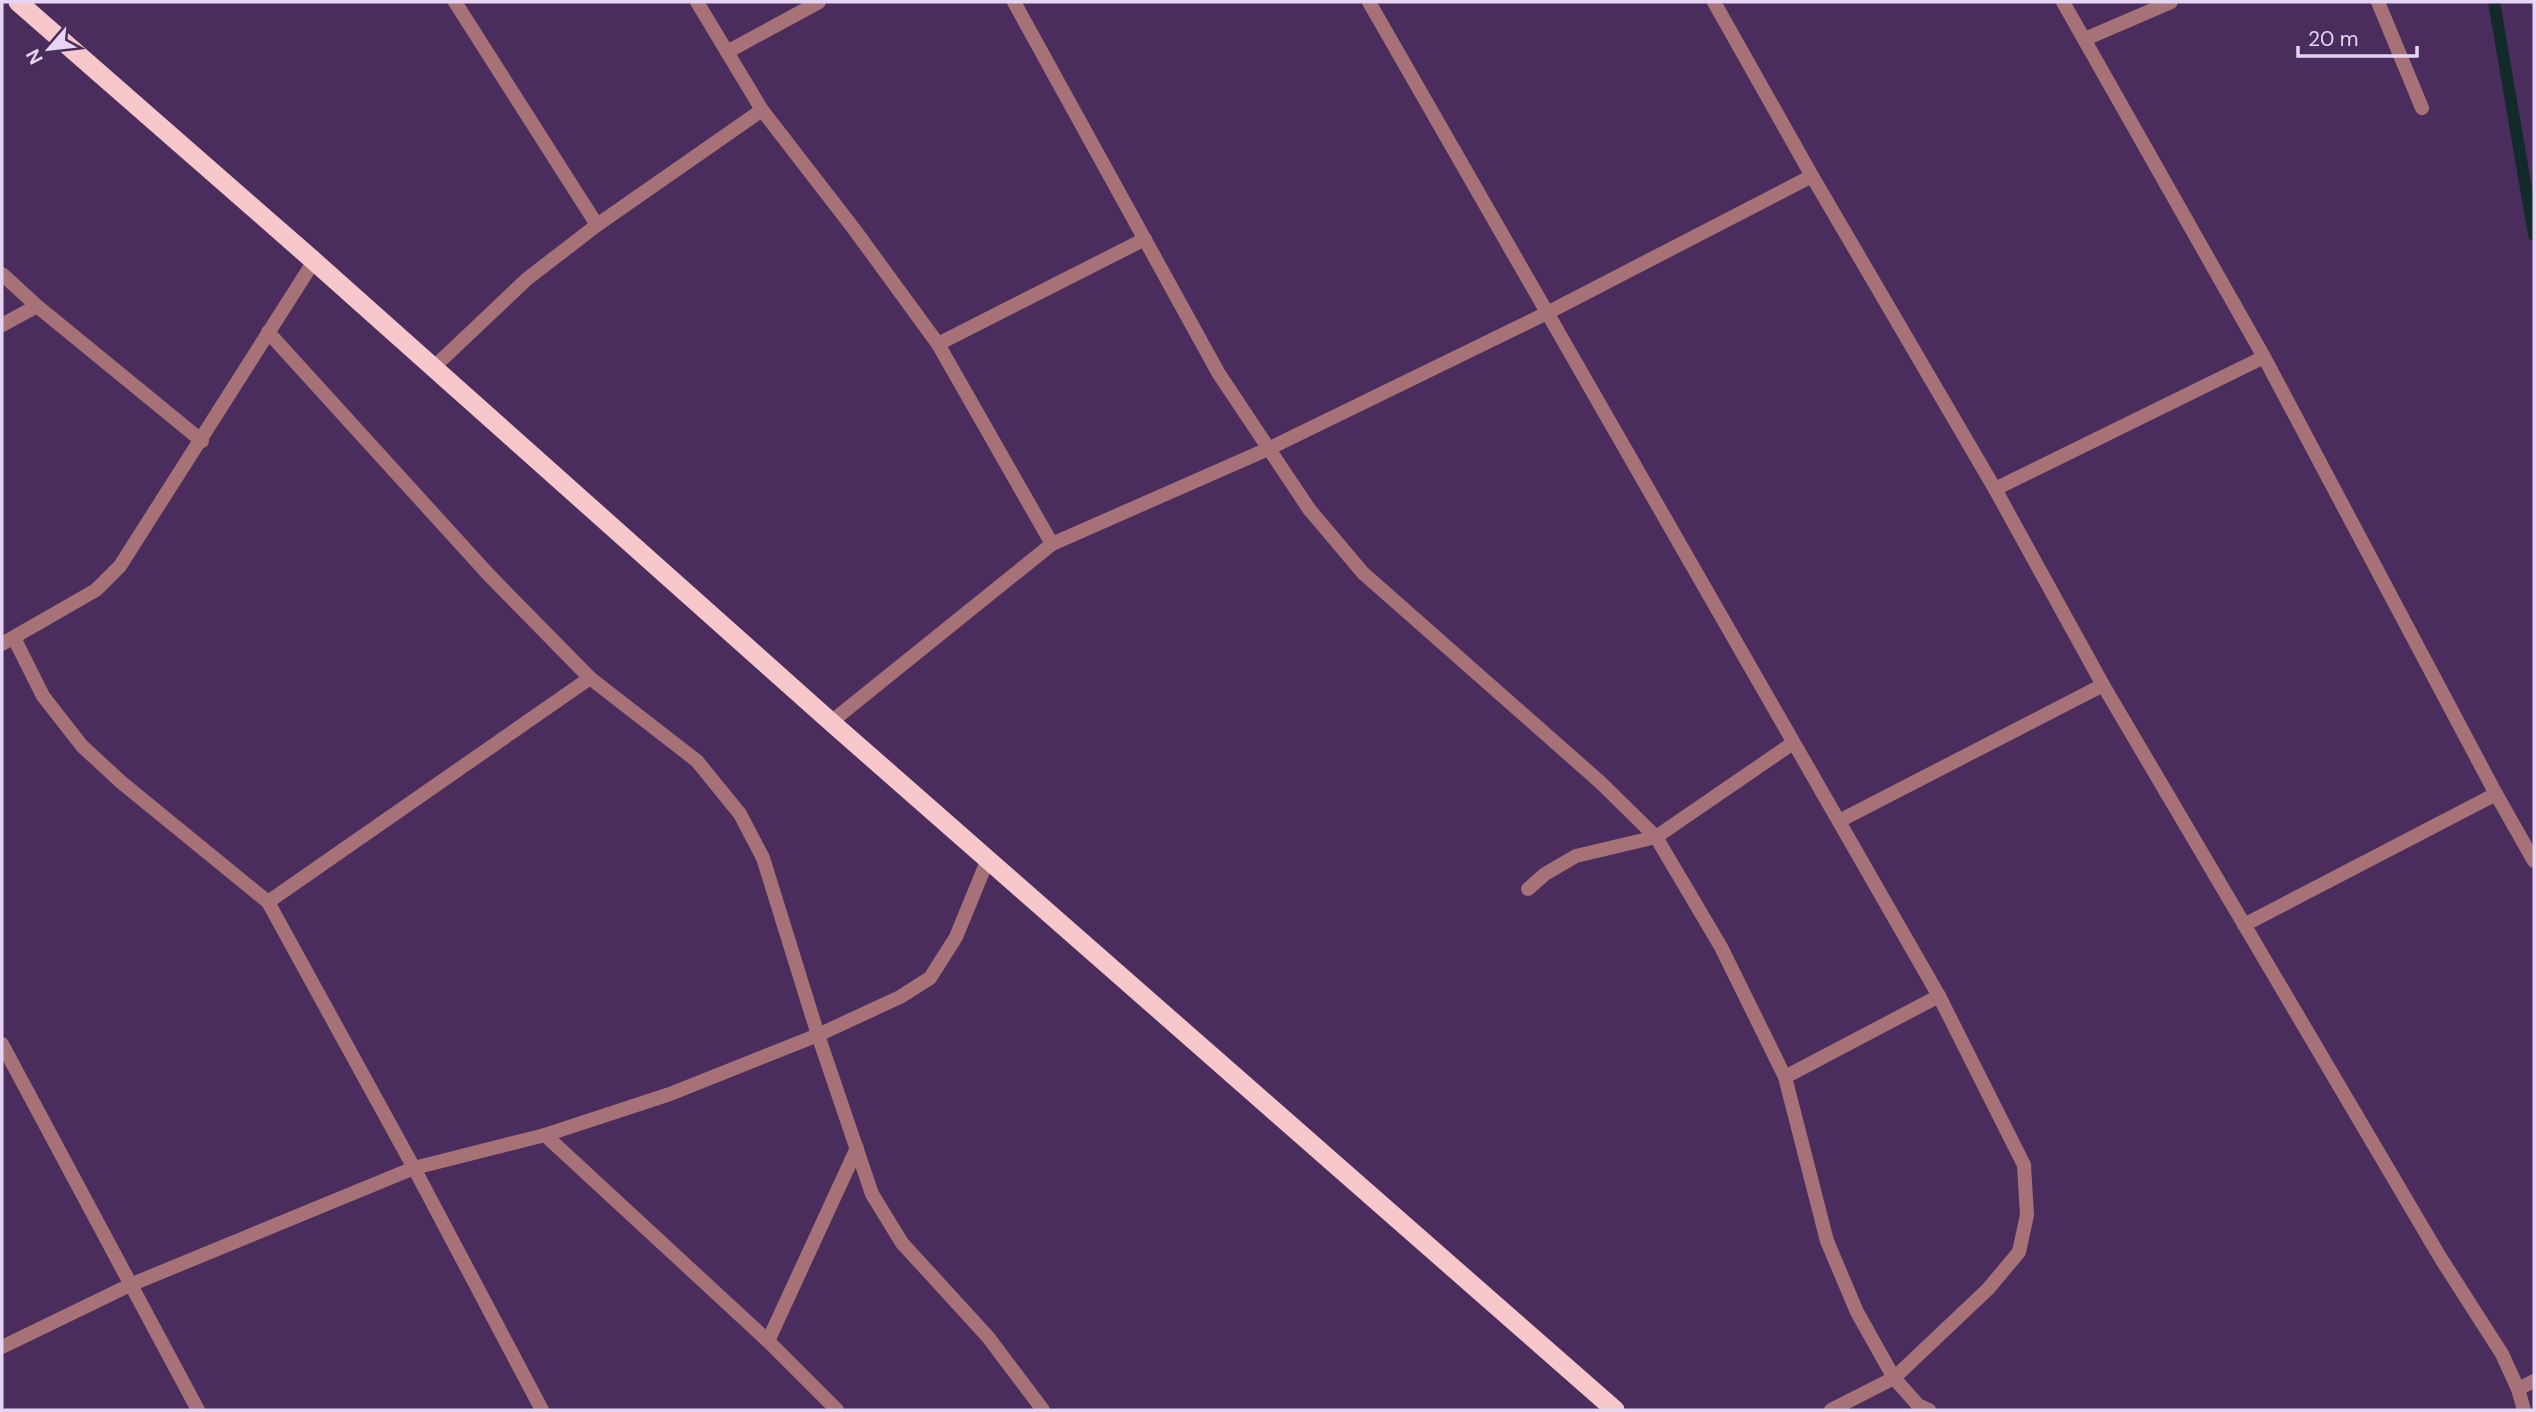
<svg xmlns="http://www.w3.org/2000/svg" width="2536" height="1412" font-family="'DM Sans',sans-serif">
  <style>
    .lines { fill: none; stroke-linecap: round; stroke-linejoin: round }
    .stream { stroke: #122a29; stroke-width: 12 }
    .minor { stroke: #a77178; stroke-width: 14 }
    .trunk { stroke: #f6c8cc; stroke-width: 19 }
  </style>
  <rect width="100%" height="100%" fill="#4a2d5d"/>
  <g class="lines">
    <!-- stream -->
    <path class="stream" d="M2494,2l40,233"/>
    <!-- minor -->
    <g class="minor">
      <path d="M455,2l142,223"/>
      <path d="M697,2l65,108 92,119 84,115 114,200"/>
      <path d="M1014,2l205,372 90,135 54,64 237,209 56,55 65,110 64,130 154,-81"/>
      <path d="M1369,2l570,994 85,169 3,50 -8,37 -31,37 -94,89 -63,32"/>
      <path d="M1714,2l98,174 183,313 108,196 337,572 62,97 16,35 16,-8"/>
      <path d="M2063,2l201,355 232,437 38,67"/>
      <path d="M2378,2l44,106"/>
      <path d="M2085,39l86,-37"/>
      <path d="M727,52l92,-50"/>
      <path d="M2,274l35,32 165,135"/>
      <path d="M2,325l35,-19"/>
      <path d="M268,332l220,242 102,104 107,83 43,53 23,44 55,177 54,159 30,49 86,94 55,73"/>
      <path d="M938,344l207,-105"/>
      <path d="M434,367l93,-88 70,-54 165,-115"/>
      <path d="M1995,489l269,-132"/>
      <path d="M14,638l29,58 39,50 39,36 147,120 146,266 128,242"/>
      <path d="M2,644l94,-54 24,-24 194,-305"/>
      <path d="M831,722l221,-178 216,-95 279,-136 265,-137"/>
      <path d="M1839,821l264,-136"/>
      <path d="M1528,889l17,-15 31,-18 80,-19 137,-94"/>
      <path d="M268,902l322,-224"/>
      <path d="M2244,925l252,-131"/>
      <path d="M2,1044l196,366"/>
      <path d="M1785,1077l42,164 30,71 37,66 24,27 11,5"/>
      <path d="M545,1135l223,206 69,69"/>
      <path d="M768,1341l89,-193"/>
      <path d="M2,1347l128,-62 284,-117 131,-33 125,-41 148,-59 82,-38 30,-19 26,-41 32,-78"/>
      <path d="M2518,1389l6,21"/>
    </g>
    <!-- trunk -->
    <path class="trunk" d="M18,2l296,259 517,461 784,688"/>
  </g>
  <!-- border -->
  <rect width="2536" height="1412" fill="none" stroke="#e5d4f2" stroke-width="7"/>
  <!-- north arrow -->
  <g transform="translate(49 49) rotate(242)" stroke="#4a2d5d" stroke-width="5" paint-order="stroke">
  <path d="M0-5L12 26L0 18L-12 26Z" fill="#e5d4f2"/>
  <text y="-10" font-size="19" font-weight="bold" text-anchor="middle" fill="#e5d4f2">N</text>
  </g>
  <!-- scale -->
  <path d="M2298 46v10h119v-10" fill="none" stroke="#e5d4f2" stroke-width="3.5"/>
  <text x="2308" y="46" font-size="21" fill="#e5d4f2" stroke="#4a2d5d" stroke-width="5" paint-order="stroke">20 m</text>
</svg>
